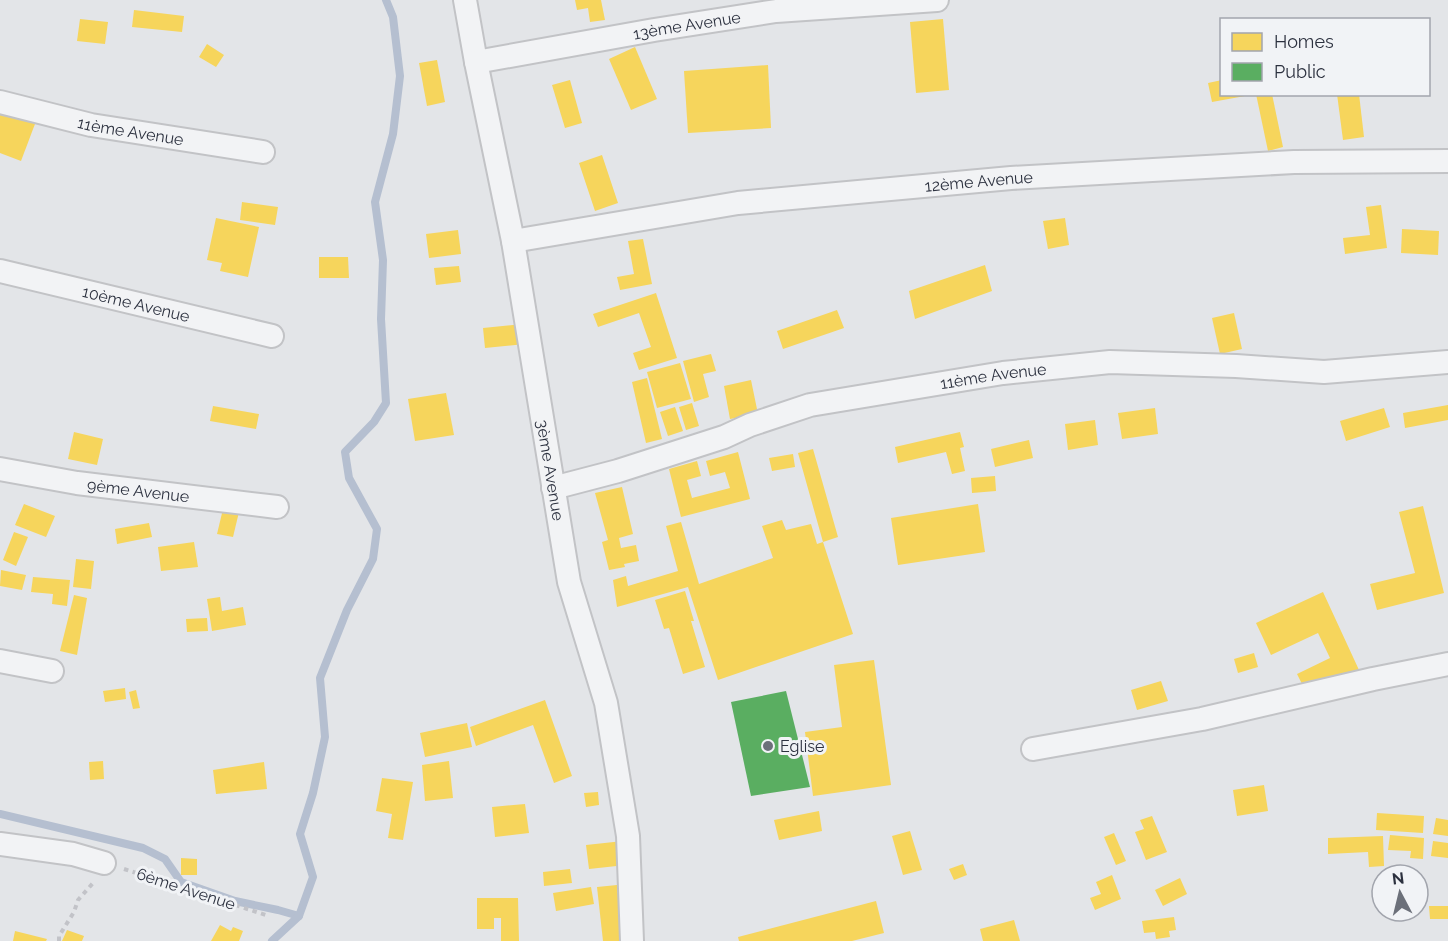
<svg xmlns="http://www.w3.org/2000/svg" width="1448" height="941" font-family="Raleway,sans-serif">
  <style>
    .homes { fill: #f6d55c }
    .public { fill: #5aae61 }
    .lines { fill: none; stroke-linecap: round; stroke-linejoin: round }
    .stream { stroke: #b5bfd0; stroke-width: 8 }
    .minor-casing { stroke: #c2c3c6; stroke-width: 26 }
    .path { stroke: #c2c3c8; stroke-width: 4; stroke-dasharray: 4.5 4.5; stroke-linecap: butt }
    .minor { stroke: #f2f3f5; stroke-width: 22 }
    .poi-dot { fill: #6c707a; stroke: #f1f3f6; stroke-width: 2 }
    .labels { text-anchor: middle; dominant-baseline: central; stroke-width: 6; stroke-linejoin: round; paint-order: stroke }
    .street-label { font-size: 16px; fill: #2c313f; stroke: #f1f3f6 }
    .poi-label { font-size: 16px; fill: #2c313f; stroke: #f1f3f6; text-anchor: start }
  </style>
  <rect width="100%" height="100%" fill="#e3e5e8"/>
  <!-- homes -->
  <g class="homes">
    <path d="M575,0h26l4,20 -15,2 -2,-14 -11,2z"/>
    <path d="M134,10l50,6 -2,16 -50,-5z"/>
    <path d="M80,19l28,3 -3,22 -28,-3z"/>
    <path d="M943,19l6,71 -33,3 -6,-71z"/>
    <path d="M207,44l17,11 -8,12 -17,-10z"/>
    <path d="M635,47l22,52 -26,11 -22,-51z"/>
    <path d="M437,60l8,42 -18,4 -8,-43z"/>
    <path d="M768,65l3,63 -83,5 -4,-62z"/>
    <path d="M570,80l12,43 -17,5 -13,-43z"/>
    <path d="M1222,80v14l23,2 -33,6 -4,-19z"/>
    <path d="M1256,94h16l11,53 -15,4z"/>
    <path d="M1337,94h22l5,43 -21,3z"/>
    <path d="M0,113l38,3 -17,45 -21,-8z"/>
    <path d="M602,155l16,48 -23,8 -16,-48z"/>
    <path d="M242,202l36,5 -3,18 -35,-5z"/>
    <path d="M1381,205l6,43 -42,6 -2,-16 27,-3 -4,-28z"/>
    <path d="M216,218l43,9 -11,50 -28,-6 2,-8 -15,-3z"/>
    <path d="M1065,218l4,27 -21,4 -5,-28z"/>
    <path d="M1402,229l37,2 -1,24 -37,-2z"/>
    <path d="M458,230l3,24 -32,4 -3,-24z"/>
    <path d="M643,239l9,45 -32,6 -3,-13 17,-3 -6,-33z"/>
    <path d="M319,257h29l1,21h-30z"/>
    <path d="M985,265l7,26 -77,28 -6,-28z"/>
    <path d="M459,266l2,16 -25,3 -2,-17z"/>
    <path d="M656,293l21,65 -38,12 -6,-17 18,-6 -12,-34 -41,14 -5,-13z"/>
    <path d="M837,310l7,18 -61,21 -6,-18z"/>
    <path d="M1234,313l8,36 -22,5 -8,-36z"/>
    <path d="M523,324l2,20 -40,4 -2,-20z"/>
    <path d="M711,354l5,17 -13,3 6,23 -15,5 -11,-41z"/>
    <path d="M680,363l11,36 -34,9 -10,-36z"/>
    <path d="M647,378l15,61 -16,4 -14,-61z"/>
    <path d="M751,380l7,34 -28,5 -6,-33z"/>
    <path d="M446,393l8,42 -39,6 -7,-42z"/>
    <path d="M692,403l7,23 -13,4 -7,-23z"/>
    <path d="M1448,405v15l-43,8 -2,-15z"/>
    <path d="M213,406l46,8 -3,15 -46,-8z"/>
    <path d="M675,407l8,24 -15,5 -8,-24z"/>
    <path d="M1155,408l3,26 -36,5 -4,-26z"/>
    <path d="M1384,408l6,19 -44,14 -6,-20z"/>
    <path d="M1095,420l3,25 -30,5 -3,-26z"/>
    <path d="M74,432l29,7 -6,26 -29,-6z"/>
    <path d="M960,432l4,15 -4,1 5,23 -13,3 -6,-22 -48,11 -3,-16z"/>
    <path d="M1029,440l4,18 -38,9 -4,-18z"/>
    <path d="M813,449l25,88 -15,5 30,92 -135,46 -30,-93 -71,20 -4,-27 13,-4 2,10 50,-15 -12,-45 15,-4 18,62 74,-26 -11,-32 20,-6 4,10 25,-6 6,20 6,-2 -25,-89z"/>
    <path d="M738,452l12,47 -69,18 -12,-48 28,-8 4,15 -14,4 5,18 38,-10 -5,-16 -15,4 -4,-15z"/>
    <path d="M793,454l2,13 -23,4 -3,-13z"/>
    <path d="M995,476l1,15 -24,2 -1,-15z"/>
    <path d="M622,487l11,47 -14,4 2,10 15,-3 3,16 -15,3 1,3 -16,3 -7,-28 6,-2 -13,-47z"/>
    <path d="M24,504l31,12 -9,21 -31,-12z"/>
    <path d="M978,504l7,48 -87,13 -7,-47z"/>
    <path d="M1423,506l21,87 -67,17 -7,-26 45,-11 -16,-61z"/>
    <path d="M223,509l16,3 -6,25 -16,-3z"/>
    <path d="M149,523l3,14 -35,7 -2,-15z"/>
    <path d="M14,532l14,5 -12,29 -13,-6z"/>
    <path d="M194,542l4,25 -37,4 -3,-24z"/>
    <path d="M76,559l18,2 -3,28 -18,-2z"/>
    <path d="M1,570l25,5 -4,15 -22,-4z"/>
    <path d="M33,577l37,3 -3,26 -15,-2 1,-10 -22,-2z"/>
    <path d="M685,591l9,30h-3l14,46 -22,7 -14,-46 -5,1 -9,-29z"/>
    <path d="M1323,592l36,78 -52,24 -10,-20 33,-16 -12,-25 -47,22 -15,-32z"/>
    <path d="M74,595l13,3 -10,57 -17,-4z"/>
    <path d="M220,597l2,14 21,-4 3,18 -34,6 -5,-32z"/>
    <path d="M207,618l1,13 -21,1 -1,-13z"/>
    <path d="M1254,653l4,14 -20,6 -4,-14z"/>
    <path d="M874,660l17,125 -78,11 -8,-64 37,-5 -8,-62z"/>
    <path d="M1161,681l7,20 -31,9 -6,-20z"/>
    <path d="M125,688l1,11 -21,3 -2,-11z"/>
    <path d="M136,690l4,18 -7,1 -4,-17z"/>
    <path d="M545,700l27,76 -18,7 -21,-58 -57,21 -6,-19z"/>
    <path d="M467,723l5,24 -47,10 -5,-24z"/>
    <path d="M103,761l1,18 -14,1 -1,-18z"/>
    <path d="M449,761l4,37 -28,3 -3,-36z"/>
    <path d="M264,762l3,27 -51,5 -3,-24z"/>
    <path d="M382,778l31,4 -10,58 -15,-2 4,-24 -16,-3z"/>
    <path d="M1264,785l4,26 -31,5 -4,-26z"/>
    <path d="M598,792l1,13 -13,2 -2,-14z"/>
    <path d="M525,804l4,29 -34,4 -3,-30z"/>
    <path d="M819,811l3,20 -43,9 -5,-20z"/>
    <path d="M1377,813l47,3 -1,17 -47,-3z"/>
    <path d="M1152,816l15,36 -21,8 -11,-28 9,-3 -4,-9z"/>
    <path d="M1436,818l12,2v16l-15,-2z"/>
    <path d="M910,831l12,39 -19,5 -11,-39z"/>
    <path d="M1114,833l12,28 -10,4 -12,-28z"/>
    <path d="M1390,835l34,3 -1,21 -13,-1 1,-7 -23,-1z"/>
    <path d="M1383,836l1,30 -15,1 -1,-15 -40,2v-16z"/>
    <path d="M623,841l3,24 -37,4 -3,-24z"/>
    <path d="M1433,841l15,2v15l-17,-2z"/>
    <path d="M181,858l16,1v16h-16z"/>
    <path d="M963,864l4,11 -13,5 -5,-11z"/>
    <path d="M570,869l2,14 -28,3 -1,-14z"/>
    <path d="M1112,875l9,24 -26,11 -5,-12 11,-4 -5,-12z"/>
    <path d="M1180,878l7,16 -24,12 -8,-16z"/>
    <path d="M617,885l6,56h-20l-6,-54z"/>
    <path d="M591,887l3,17 -38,7 -3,-18z"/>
    <path d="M477,898h41l1,43h-18v-23h-7v11h-17z"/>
    <path d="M876,901l8,32 -32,8h-113l-1,-4z"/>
    <path d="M1429,906h19v13h-18z"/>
    <path d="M1174,917l2,13 -7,1 1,6 -14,2 -1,-7 -11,1 -2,-12z"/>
    <path d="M1014,920l6,21h-37l-3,-12z"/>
    <path d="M220,925l11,6 2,-4 10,4 -4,10h-28z"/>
    <path d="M67,930l17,6 -2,5h-20z"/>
    <path d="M15,931l32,8 -1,2h-33z"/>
  </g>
  <!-- public -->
  <path class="public" d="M786,691l24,96 -59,9 -20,-94z"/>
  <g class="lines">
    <!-- stream -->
    <g class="stream">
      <path d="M0,814l143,34 22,11 16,23 54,19 43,9 21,6"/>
      <path d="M272,941l27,-25 14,-39 -13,-43 13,-41 12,-56 -5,-59 27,-68 26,-51 4,-30 -28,-51 -4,-26 29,-30 12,-19 -5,-84 2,-59 -8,-58 18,-68 7,-58 -7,-59 -7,-17"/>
    </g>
    <defs>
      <g id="minor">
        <path id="s1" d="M465,0l11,62 37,179 56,341 37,121 22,133 4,105"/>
        <path id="s2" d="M476,62l178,-32 122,-19 161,-11"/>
        <path id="s3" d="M0,102l91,23 172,27"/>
        <path id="s4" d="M513,241l225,-38 273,-25 283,-16 154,-1"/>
        <path id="s5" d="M0,271l272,65"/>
        <path id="s6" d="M0,469l77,14 200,24"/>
        <path id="s7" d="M553,488l65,-17 106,-34 26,-12 60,-20 193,-32 107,-11 126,4 88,6 124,-10"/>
        <path d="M0,661l52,10"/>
        <path d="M1033,749l169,-30 171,-40 75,-15"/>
        <path d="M0,844l73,10 31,9"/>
      </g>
    </defs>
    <!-- minor casing -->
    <use href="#minor" class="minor-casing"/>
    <!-- path -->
    <g class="path">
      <path d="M124,869l145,47"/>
      <path d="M59,941v-5l15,-24 4,-12 15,-17"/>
    </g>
    <!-- minor -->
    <use href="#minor" class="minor"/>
  </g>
  <!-- markers -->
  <circle class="poi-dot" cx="768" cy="746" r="6"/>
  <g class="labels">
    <!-- street labels -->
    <g class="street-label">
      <text stroke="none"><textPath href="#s2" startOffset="214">13ème Avenue</textPath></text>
      <text stroke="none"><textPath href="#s3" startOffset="134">11ème Avenue</textPath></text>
      <text stroke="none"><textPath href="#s4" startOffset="470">12ème Avenue</textPath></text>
      <text stroke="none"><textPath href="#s5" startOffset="140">10ème Avenue</textPath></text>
      <text stroke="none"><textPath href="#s7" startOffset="456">11ème Avenue</textPath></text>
      <text stroke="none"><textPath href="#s1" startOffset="478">3ème Avenue</textPath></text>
      <text stroke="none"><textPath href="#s6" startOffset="140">9ème Avenue</textPath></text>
      <text transform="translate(186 889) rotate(18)">6ème Avenue</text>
    </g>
    <!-- poi labels -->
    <g class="poi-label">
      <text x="780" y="746">Eglise</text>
    </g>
  </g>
  <!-- legend -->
  <rect x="1220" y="18" width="210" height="78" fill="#f1f3f6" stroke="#a2a5ad" stroke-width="1.5"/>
  <rect x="1232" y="33" width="30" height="18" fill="#f6d55c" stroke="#a2a5ad" stroke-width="1.5"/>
  <text x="1274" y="48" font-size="18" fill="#2c313f">Homes</text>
  <rect x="1232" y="63" width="30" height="18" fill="#5aae61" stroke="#a2a5ad" stroke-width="1.5"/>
  <text x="1274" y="78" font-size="18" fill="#2c313f">Public</text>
  <!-- north arrow -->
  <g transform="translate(1400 893) rotate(353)"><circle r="28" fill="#f1f3f6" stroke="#a2a5ad" stroke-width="1.5"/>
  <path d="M0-4.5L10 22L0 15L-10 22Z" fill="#6c707a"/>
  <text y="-9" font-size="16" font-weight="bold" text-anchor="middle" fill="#2c313f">N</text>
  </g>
</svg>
